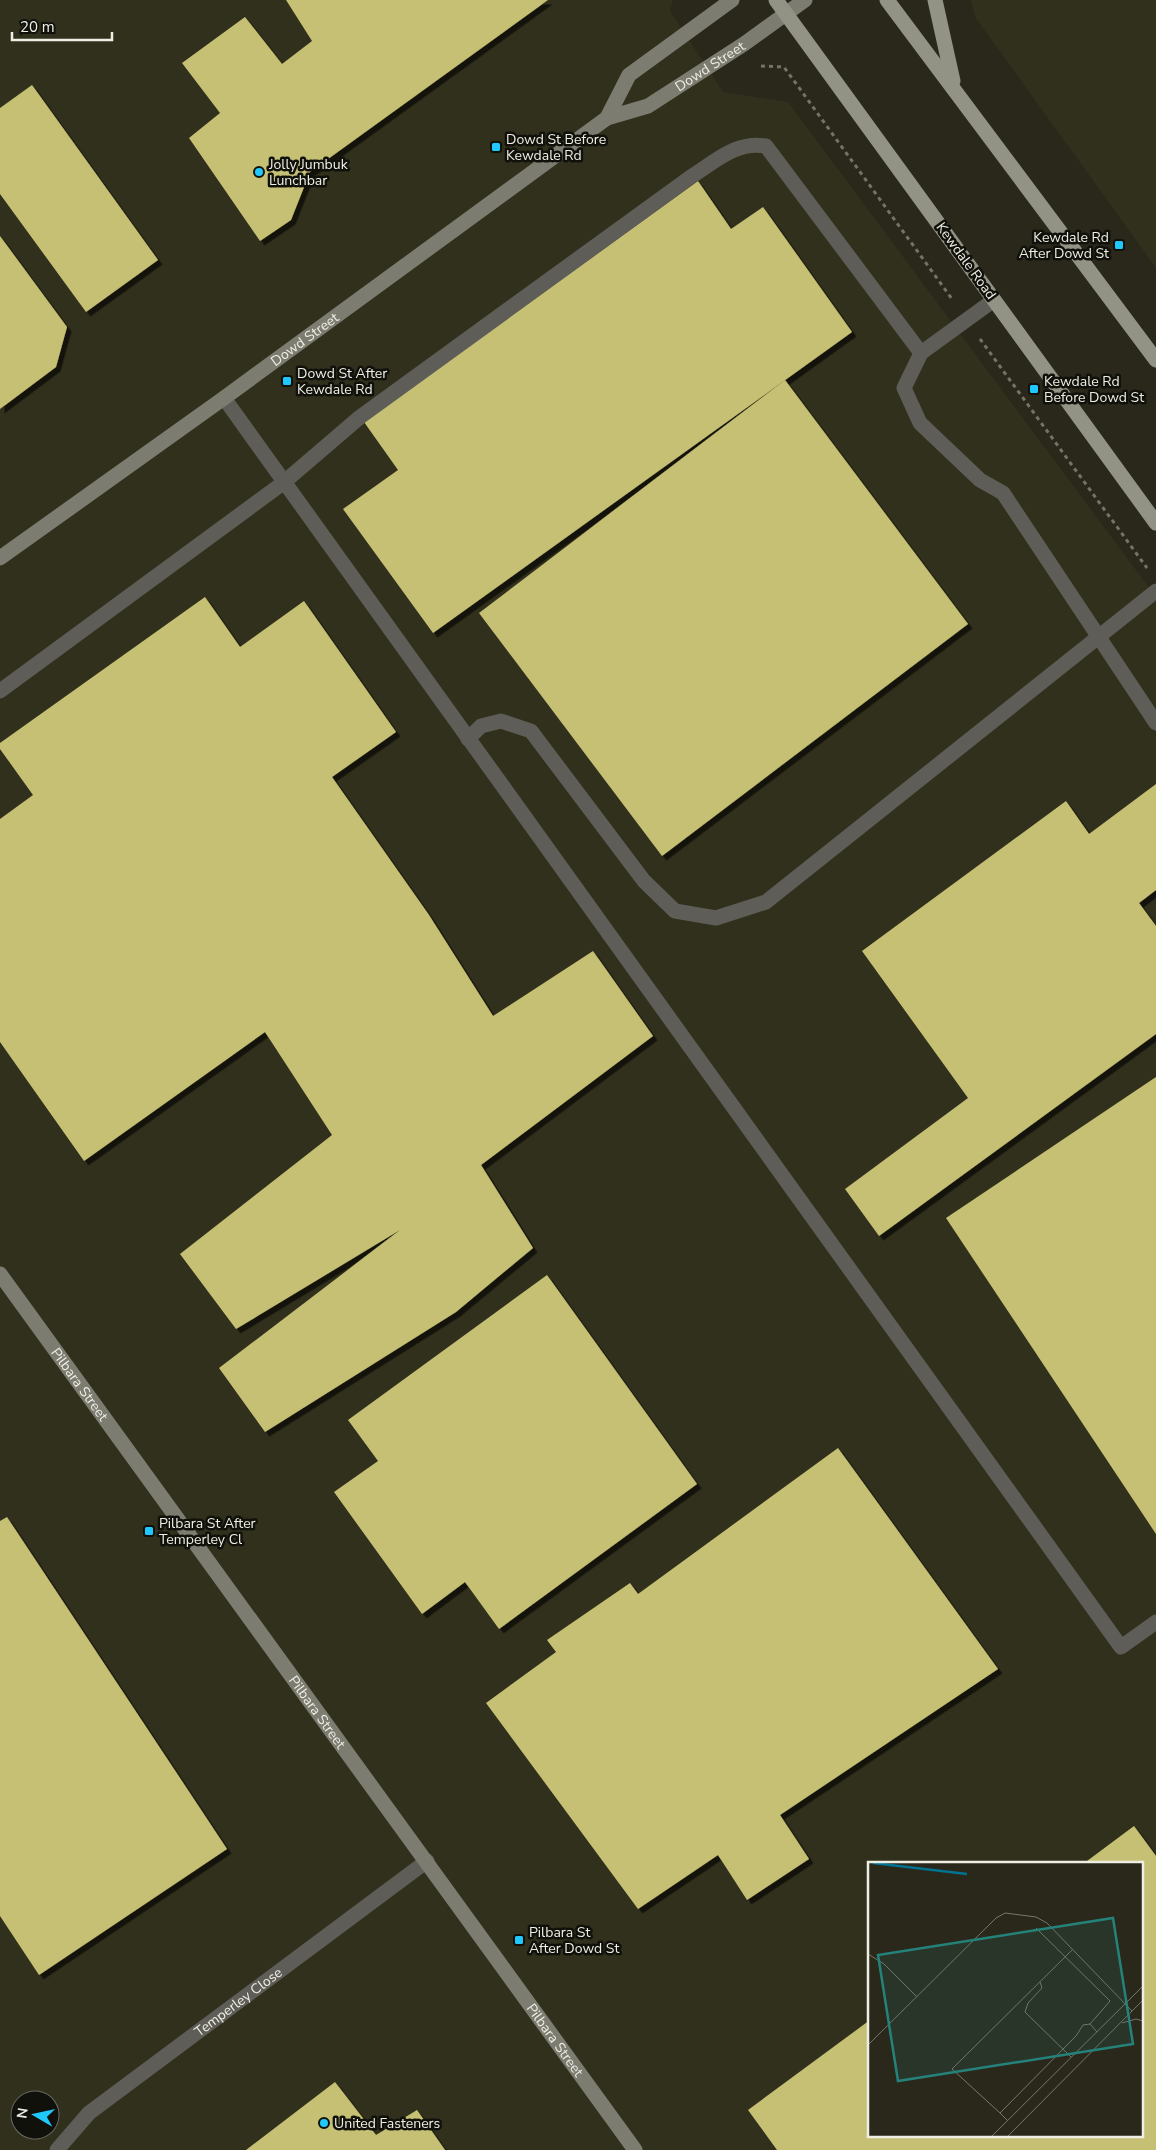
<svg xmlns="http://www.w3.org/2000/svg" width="1156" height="2150" font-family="'Nunito Sans',sans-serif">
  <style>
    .built { fill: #31301c; fill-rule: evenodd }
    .building { fill: #c6c074; filter: url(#shadow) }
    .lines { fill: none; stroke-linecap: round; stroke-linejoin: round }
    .path { stroke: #747368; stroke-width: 3; stroke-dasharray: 4 4; stroke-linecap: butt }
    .lane { stroke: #5e5d57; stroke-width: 15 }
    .street { stroke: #5e5d57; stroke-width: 15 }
    .secondary { stroke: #7c7c71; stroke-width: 15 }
    .primary { stroke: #939385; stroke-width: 15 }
    .poi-dot { fill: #1fc9fd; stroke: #11110b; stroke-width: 2 }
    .labels { text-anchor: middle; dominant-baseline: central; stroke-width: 5; stroke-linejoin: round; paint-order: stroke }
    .street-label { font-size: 14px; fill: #eeeee5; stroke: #11110b }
    .poi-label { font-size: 14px; fill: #eeeee5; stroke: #11110b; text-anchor: start }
    .inset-river { fill: none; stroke: #017292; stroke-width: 2.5 }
    .inset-road { fill: none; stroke: #78776c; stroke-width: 1 }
    .view { fill: #25827a; fill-opacity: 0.15; stroke: #25827a; stroke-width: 2.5 }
    .inset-edge { fill: none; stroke: #eeeee5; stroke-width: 2.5 }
  </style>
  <defs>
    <filter id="shadow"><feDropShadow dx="4.5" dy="4.5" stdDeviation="0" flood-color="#0009"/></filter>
  </defs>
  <rect width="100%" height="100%" fill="#29281b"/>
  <!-- built -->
  <g class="built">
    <path d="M0,0h673l-3,11 53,81 65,10 368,495v1553h-1156zM870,1864h272v272h-272zM20,2100h30v30h-30z"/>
    <path d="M971,0h185v268l-181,-251z"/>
  </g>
  <!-- building -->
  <g class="building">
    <path d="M286,0h262l-238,172 -19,48 -31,21 -71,-103 31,-25 -38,-50 63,-46 37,47 30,-23z"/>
    <path d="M32,85l126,175 -72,52 -86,-118v-86z"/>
    <path d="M698,181l33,48 32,-22 89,125 -419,301 -90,-124 55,-39 -34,-48z"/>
    <path d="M0,236l67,91 -11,40 -56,42z"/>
    <path d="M785,380l183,244 -306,232 -183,-243z"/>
    <path d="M205,597l35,50 64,-46 92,131 -64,45 97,138 64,101 100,-65 60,85 -172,129 52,83 -77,64 -191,120 -46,-64 181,-138 -164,99 -56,-75 152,-119 -67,-103 -181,129 -84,-119v-223l33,-24 -33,-46v-6z"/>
    <path d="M1156,784v106l-17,13 17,23v108l-277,202 -34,-47 123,-91 -106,-147 204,-150 23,33z"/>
    <path d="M1156,1077v457l-210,-316z"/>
    <path d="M547,1275l150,209 -198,145 -34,-47 -43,32 -88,-122 44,-31 -30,-41z"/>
    <path d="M838,1448l160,221 -218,146 29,44 -62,41 -29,-45 -80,54 -152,-206 70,-51 -9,-12 83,-57 8,11z"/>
    <path d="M7,1517l220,332 -188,126 -39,-59v-395z"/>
    <path d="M1134,1826l22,30v294h-379l-29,-40 122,-90v116h272v-272h-59z"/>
    <path d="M335,2082l41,53 41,-25 28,40h-199z"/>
  </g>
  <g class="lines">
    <!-- path -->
    <g class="path">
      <path d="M761,66l23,1 168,232"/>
      <path d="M980,339l167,229"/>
    </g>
    <!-- lane -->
    <g class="lane">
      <path d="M921,353l-17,35 16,35 60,57 23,13 153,230"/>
      <path d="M224,398l897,1249 35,-25"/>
      <path d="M0,691l283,-208 77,-66 332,-241c24,-15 44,-35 74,-30l155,207 73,-53"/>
      <path d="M468,739l13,-13 20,-5 30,10 113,150 31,30 41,7 50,-16 390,-311"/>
    </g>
    <!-- street -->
    <path class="street" id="s1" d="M57,2150l32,-37 338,-252"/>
    <!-- secondary -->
    <g class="secondary">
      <path d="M607,118l22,-43 103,-75"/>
      <path id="s2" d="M0,558l224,-160 383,-280 41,-12 96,-62 61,-44"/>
      <path id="s3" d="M0,1274l635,876"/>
    </g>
    <!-- primary -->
    <g class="primary">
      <path d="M776,0l380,523"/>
      <path d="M887,0l269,360"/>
      <path d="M935,0l18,81"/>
    </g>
  </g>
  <!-- markers -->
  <g class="poi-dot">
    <rect x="491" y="142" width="10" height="10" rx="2.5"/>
    <circle cx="259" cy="172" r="5"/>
    <rect x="1114" y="240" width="10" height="10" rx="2.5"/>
    <rect x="282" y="376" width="10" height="10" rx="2.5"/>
    <rect x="1029" y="384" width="10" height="10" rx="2.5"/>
    <rect x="144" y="1526" width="10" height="10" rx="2.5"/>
    <rect x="514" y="1935" width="10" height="10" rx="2.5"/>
    <circle cx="324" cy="2123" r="5"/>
  </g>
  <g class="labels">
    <!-- street labels -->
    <g class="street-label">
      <text stroke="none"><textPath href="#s2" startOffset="866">Dowd Street</textPath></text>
      <text transform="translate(966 261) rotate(54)">Kewdale Road</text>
      <text stroke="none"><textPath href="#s2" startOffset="375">Dowd Street</textPath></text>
      <text stroke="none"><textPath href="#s3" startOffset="136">Pilbara Street</textPath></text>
      <text stroke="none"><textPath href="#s3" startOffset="541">Pilbara Street</textPath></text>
      <text stroke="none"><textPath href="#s1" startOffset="235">Temperley Close</textPath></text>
      <text stroke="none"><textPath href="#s3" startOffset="946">Pilbara Street</textPath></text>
    </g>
    <!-- poi labels -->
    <g class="poi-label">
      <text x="506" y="139">Dowd St Before<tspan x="506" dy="16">Kewdale Rd</tspan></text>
      <text x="269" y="164">Jolly Jumbuk<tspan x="269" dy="16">Lunchbar</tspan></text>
      <text x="1109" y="237" text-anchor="end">Kewdale Rd<tspan x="1109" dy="16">After Dowd St</tspan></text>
      <text x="297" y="373">Dowd St After<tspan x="297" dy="16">Kewdale Rd</tspan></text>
      <text x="1044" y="381">Kewdale Rd<tspan x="1044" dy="16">Before Dowd St</tspan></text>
      <text x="159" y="1523">Pilbara St After<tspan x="159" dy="16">Temperley Cl</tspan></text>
      <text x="529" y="1932">Pilbara St<tspan x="529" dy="16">After Dowd St</tspan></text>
      <text x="334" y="2123">United Fasteners</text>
    </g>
  </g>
  <!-- overview -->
  <g transform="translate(868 1862)">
    <rect width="275" height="275" fill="#29281b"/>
    <path class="inset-river" d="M5,1l94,11"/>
    <path class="inset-road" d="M168,66l74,73 -20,23 7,8M0,92l16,10 33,33M172,120l2,6 -14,15 -3,9 46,45M254,161l14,-4 7,2M0,183l128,-127 9,-5 31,4 11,6 85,88M132,251l-48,-44 121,-120M140,259l-8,-8 76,-77 7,-11 7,-1M124,274l151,-150M140,274l135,-136"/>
    <path class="view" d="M245,56l20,126 -235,37 -20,-126z"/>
    <rect width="275" height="275" class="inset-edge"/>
  </g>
  <!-- north arrow -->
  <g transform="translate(35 2115) rotate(279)"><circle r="24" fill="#11110b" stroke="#696962"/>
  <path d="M0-4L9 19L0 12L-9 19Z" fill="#1fc9fd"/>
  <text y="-8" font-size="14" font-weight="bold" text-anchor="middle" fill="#eeeee5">N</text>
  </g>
  <!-- scale -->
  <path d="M12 32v8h100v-8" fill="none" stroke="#eeeee5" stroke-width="2.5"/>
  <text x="20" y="32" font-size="15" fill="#eeeee5" stroke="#11110b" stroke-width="4" paint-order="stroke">20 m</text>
</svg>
